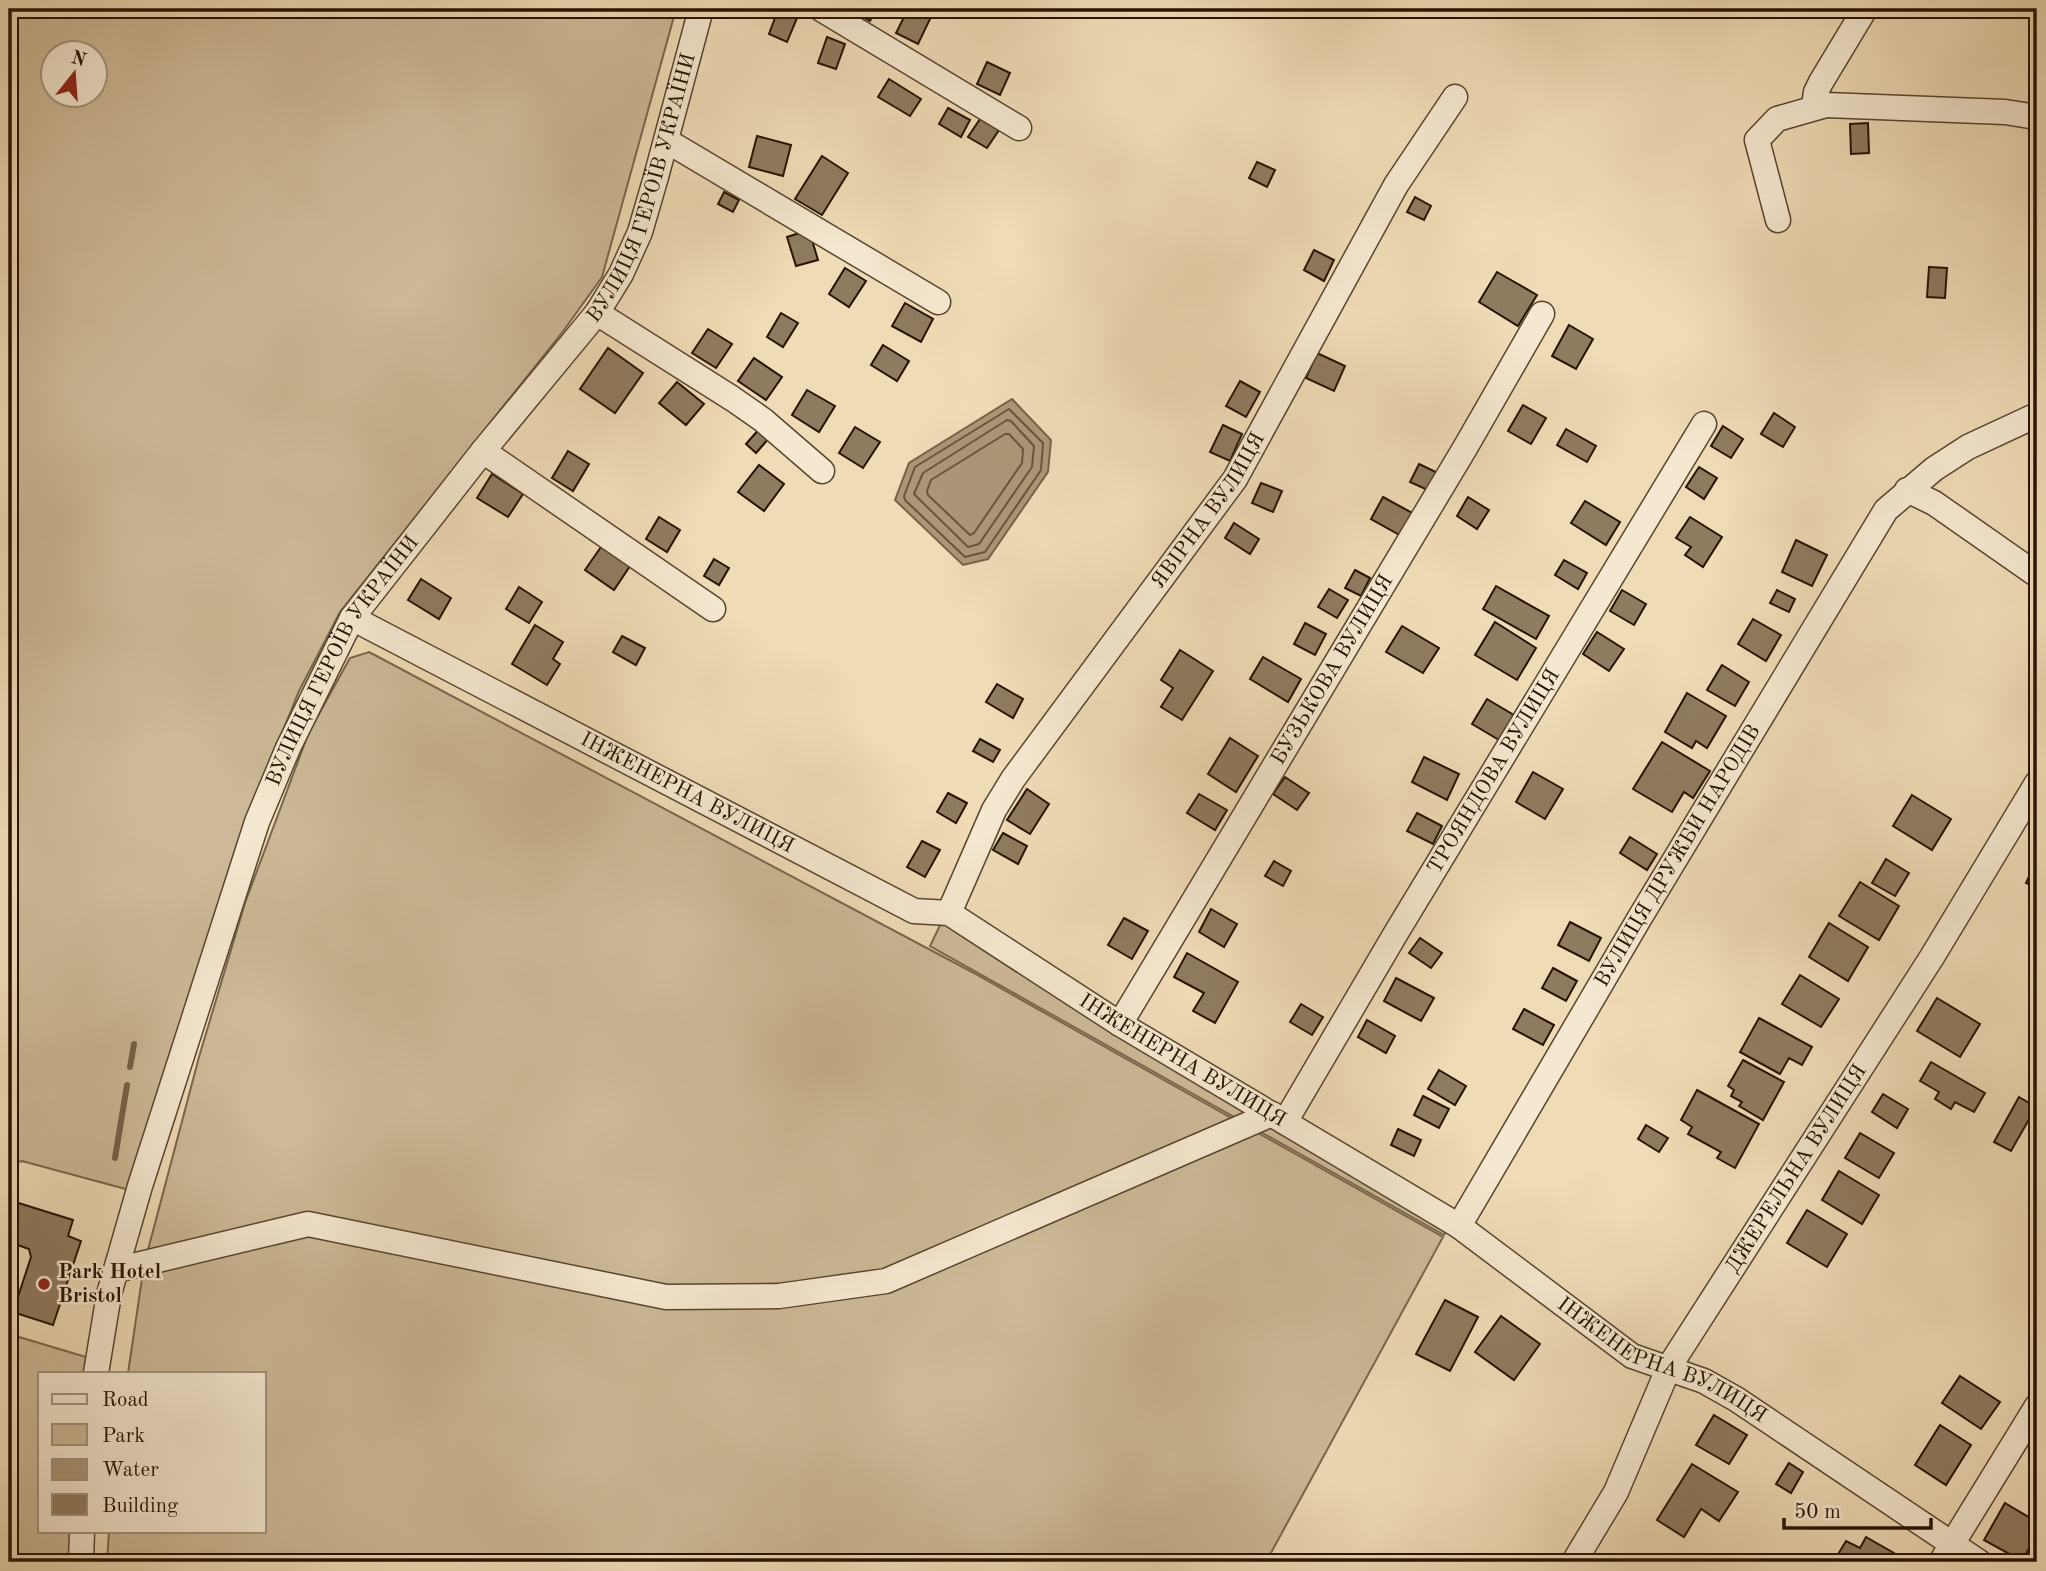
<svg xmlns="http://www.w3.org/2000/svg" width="2046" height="1571" font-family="'Old Standard TT',serif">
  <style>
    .green { fill: #cdb997; stroke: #7a664c; stroke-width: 2; fill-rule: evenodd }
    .water { fill: #ab9778; stroke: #766248; stroke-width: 2 }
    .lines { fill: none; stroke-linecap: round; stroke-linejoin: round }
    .shore { stroke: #68553c; stroke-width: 2 }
    .stream { stroke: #766248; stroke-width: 6 }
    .building { fill: #8f7b5f; stroke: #261301; stroke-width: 2 }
    .minor-casing { stroke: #58452e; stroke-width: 27 }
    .minor { stroke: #f5e8d0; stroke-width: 24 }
    .poi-dot { fill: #8f2418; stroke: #f5e8d0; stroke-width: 2.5 }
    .labels { text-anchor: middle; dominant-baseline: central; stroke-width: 5; stroke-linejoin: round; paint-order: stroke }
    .street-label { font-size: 21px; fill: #261301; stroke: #f5e8d0 }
    .poi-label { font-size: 21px; font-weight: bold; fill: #261301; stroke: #f5e8d0; text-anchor: start }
  </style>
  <rect width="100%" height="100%" fill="#efdbb6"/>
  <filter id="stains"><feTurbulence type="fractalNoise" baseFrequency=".00286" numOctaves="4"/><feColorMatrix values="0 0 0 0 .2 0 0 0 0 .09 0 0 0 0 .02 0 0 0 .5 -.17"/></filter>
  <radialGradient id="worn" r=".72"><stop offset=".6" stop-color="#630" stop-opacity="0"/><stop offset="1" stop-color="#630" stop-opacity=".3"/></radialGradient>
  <!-- green -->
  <g class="green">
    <path d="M9,9h667l-74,268 -38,53 -224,282 -41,79 -50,124 -116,376 -111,-30 -13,4zM52,52h42v42h-42z"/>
    <path d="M369,652l603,320 471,265 -177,325h-1159l2,-31h155v-158h-136l16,-108 55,-208 46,-154 64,-171 41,-74z"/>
    <path d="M943,919l508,304 -7,12 -514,-289z"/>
    <path d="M9,1334l77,23 -1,16h-45v158h37l-2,31h-66z"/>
  </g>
  <!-- water -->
  <path class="water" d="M1012,399l39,41 -3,32 -60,87 -25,6 -68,-65 14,-37z"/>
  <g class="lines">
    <!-- shore -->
    <g class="shore">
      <path d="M1009,409l34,34 -2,27 -56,82 -20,5 -60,-57 -1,-4 11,-29z"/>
      <path d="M1007,420l4,1 23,25 -2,21 -53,77 -11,3 -54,-53 9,-21z"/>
      <path d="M1005,434h4l14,15 -1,14 -48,70 -4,2 -42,-40 -1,-4 4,-11z"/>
    </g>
    <!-- stream -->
    <g class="stream">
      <path d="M130,1067l4,-23"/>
      <path d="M115,1158l12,-73"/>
    </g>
  </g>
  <!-- building -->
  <g class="building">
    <path d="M847,9h29l-6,12z"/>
    <path d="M908,9h7l16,8 -13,27 -22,-11z"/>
    <path d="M778,10l19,8 -10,24 -18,-8z"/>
    <path d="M827,37l18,7 -9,25 -18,-6z"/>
    <path d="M987,62l23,11 -10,22 -23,-11z"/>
    <path d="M889,79l32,20 -11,17 -32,-19z"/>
    <path d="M948,108l22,12 -9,17 -22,-13z"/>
    <path d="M980,119l19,11 -12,18 -19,-11z"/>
    <path d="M1868,123l1,30 -18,1 -1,-30z"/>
    <path d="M757,136l34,9 -8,31 -34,-9z"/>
    <path d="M822,156l26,17 -26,42 -27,-16z"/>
    <path d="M1257,162l18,8 -8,17 -18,-9z"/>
    <path d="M724,192l15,8 -6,12 -15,-8z"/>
    <path d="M1415,197l16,9 -7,14 -17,-8z"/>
    <path d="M809,230l9,30 -22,6 -9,-29z"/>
    <path d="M1314,250l20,10 -10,21 -20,-11z"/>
    <path d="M1929,267l18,1 -2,30 -18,-1z"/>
    <path d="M845,268l21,13 -17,26 -20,-13z"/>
    <path d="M1497,272l40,23 -19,31 -39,-24z"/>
    <path d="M905,303l28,16 -12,23 -29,-16z"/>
    <path d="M781,313l17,10 -15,24 -16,-10z"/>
    <path d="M1569,325l24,14 -17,30 -24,-13z"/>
    <path d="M708,329l24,15 -16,24 -24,-15z"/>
    <path d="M883,345l26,16 -12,20 -26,-16z"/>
    <path d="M608,348l35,25 -28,40 -35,-24z"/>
    <path d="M1317,353l28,13 -11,25 -28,-13z"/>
    <path d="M754,358l28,19 -16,23 -28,-19z"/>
    <path d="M1240,381l20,11 -14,25 -20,-11z"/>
    <path d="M677,382l27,22 -18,21 -27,-22z"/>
    <path d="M807,390l28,16 -16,26 -27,-17z"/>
    <path d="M1523,405l23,13 -15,26 -23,-13z"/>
    <path d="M1774,413l21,14 -12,20 -22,-13z"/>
    <path d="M1223,425l19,9 -12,27 -20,-9z"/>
    <path d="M1723,426l20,13 -12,19 -20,-12z"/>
    <path d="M855,427l25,15 -17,26 -24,-15z"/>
    <path d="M760,428l10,9 -14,16 -10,-9z"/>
    <path d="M1566,429l30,17 -9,16 -30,-17z"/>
    <path d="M568,451l21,13 -16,27 -21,-13z"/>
    <path d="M1419,464l21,10 -8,18 -22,-10z"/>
    <path d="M759,465l25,19 -20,27 -26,-19z"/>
    <path d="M1699,467l18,11 -13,21 -18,-12z"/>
    <path d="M492,474l31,20 -15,23 -31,-19z"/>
    <path d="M1261,483l21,8 -9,21 -21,-9z"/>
    <path d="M1383,497l33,18 -13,22 -32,-18z"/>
    <path d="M1468,497l21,13 -12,19 -20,-13z"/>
    <path d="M1585,501l35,21 -14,23 -35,-22z"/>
    <path d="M659,517l21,13 -13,22 -21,-13z"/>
    <path d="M1690,517l32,20 -19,30 -18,-12 6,-8 -15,-9z"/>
    <path d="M1234,523l25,16 -9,15 -25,-16z"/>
    <path d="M1796,540l31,15 -15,31 -30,-14z"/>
    <path d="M603,544l29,19 -18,27 -29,-20z"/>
    <path d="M714,559l15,9 -10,17 -15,-9z"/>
    <path d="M1564,560l23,13 -9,16 -23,-14z"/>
    <path d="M1355,570l15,8 -9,18 -16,-8z"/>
    <path d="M421,579l30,19 -12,21 -31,-19z"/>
    <path d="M1496,586l53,30 -13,23 -53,-30z"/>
    <path d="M519,587l23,15 -13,21 -23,-14z"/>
    <path d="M1329,589l19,11 -11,18 -19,-11z"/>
    <path d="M1622,590l24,14 -12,21 -24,-14z"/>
    <path d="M1777,590l18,9 -6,13 -19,-9z"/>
    <path d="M1753,619l28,16 -15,26 -28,-17z"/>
    <path d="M1495,622l41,26 -19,32 -42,-25z"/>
    <path d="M1305,623l21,11 -11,21 -21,-11z"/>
    <path d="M535,625l28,17 -10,17 7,5 -13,21 -35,-21z"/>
    <path d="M1402,626l37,22 -16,25 -37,-21z"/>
    <path d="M1597,632l27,17 -15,22 -26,-17z"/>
    <path d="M622,636l23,12 -9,17 -23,-13z"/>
    <path d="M1180,650l33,21 -31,49 -21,-13 12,-19 -12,-8z"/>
    <path d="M1263,657l38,22 -13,23 -38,-23z"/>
    <path d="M1722,665l27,17 -14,24 -28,-16z"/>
    <path d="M997,684l26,15 -10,19 -27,-16z"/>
    <path d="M1687,693l39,23 -19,32 -11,-7 -4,7 -27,-16z"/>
    <path d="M1487,699l32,19 -15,25 -32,-19z"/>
    <path d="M1230,738l28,18 -22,36 -28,-18z"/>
    <path d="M980,739l20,11 -7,12 -20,-11z"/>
    <path d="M1662,742l48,29 -17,27 -9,-6 -12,20 -39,-23z"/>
    <path d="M1424,757l35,17 -12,26 -35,-18z"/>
    <path d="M1533,772l30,17 -18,30 -29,-17z"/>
    <path d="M1285,777l24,16 -12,17 -24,-16z"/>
    <path d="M1027,789l22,15 -19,30 -23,-14z"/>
    <path d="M948,793l19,10 -11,20 -19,-11z"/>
    <path d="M1199,794l28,16 -12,20 -28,-17z"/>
    <path d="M1912,795l39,24 -19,31 -39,-24z"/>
    <path d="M1417,813l25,13 -9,18 -26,-13z"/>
    <path d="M1003,833l24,13 -9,18 -25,-14z"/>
    <path d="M1630,837l27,17 -10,16 -27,-17z"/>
    <path d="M922,841l18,9 -15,27 -18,-10z"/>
    <path d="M1886,859l23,14 -14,23 -23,-13z"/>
    <path d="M2037,859v29l-11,-5z"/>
    <path d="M1274,861l17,10 -8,15 -18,-10z"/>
    <path d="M1860,882l39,24 -20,34 -40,-24z"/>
    <path d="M1211,909l26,15 -13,23 -25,-15z"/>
    <path d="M1124,918l24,13 -16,28 -24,-14z"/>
    <path d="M1570,922l31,16 -12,23 -31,-16z"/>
    <path d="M1829,923l39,24 -20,34 -39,-24z"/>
    <path d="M1420,938l22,15 -11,15 -22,-15z"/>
    <path d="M1187,953l51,29 -23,41 -22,-12 11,-18 -30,-16z"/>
    <path d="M1553,968l24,13 -11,20 -24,-13z"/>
    <path d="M1800,975l39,24 -18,28 -39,-23z"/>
    <path d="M1396,978l38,20 -13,23 -37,-20z"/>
    <path d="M1937,998l43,26 -20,33 -43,-26z"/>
    <path d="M1301,1004l22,13 -11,18 -22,-13z"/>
    <path d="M1524,1009l30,16 -11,20 -30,-16z"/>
    <path d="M1759,1018l53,29 -10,18 -13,-7 -9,16 -40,-22z"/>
    <path d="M1367,1020l28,16 -9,17 -28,-16z"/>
    <path d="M1743,1060l41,22 -21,38 -24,-14 3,-4 -11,-6 3,-6 -6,-4z"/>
    <path d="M1931,1062l54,31 -11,19 -19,-10 -4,7 -16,-10 4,-7 -19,-11z"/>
    <path d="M1439,1070l27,16 -11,19 -27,-16z"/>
    <path d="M1697,1090l62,34 -24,44 -18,-10 4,-6 -33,-18 4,-7 -11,-7z"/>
    <path d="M1883,1094l25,15 -11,19 -25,-16z"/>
    <path d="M1423,1096l26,13 -10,19 -25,-13z"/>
    <path d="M2019,1097l17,10 -25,44 -17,-9z"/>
    <path d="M1646,1125l22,13 -9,14 -21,-13z"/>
    <path d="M1398,1129l23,11 -7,16 -23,-11z"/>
    <path d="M1860,1133l34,20 -15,25 -34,-20z"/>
    <path d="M1839,1171l40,24 -17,29 -40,-24z"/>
    <path d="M9,1200l64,20 -5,16 13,5 -28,84 -40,-13 18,-55 -2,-8 -20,-7z"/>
    <path d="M1807,1210l40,24 -20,33 -40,-24z"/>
    <path d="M1445,1300l33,17 -28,54 -34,-17z"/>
    <path d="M1501,1316l39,28 -26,36 -39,-28z"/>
    <path d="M1960,1376l40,26 -19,27 -39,-26z"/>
    <path d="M1714,1415l33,20 -18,29 -33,-19z"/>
    <path d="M1940,1425l31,20 -25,40 -31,-20z"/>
    <path d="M1789,1463l14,9 -12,21 -15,-9z"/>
    <path d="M1692,1464l46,28 -19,29 -18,-12 -17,28 -27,-17z"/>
    <path d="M2005,1503l32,19v12l-15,27 -38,-21z"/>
    <path d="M1866,1537l28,16 -6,9 -54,-1 12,-20 14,7z"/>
  </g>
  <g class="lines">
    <defs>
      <g id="minor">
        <path d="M821,9l198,119"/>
        <path d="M1865,9l-44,73 -5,10 -1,7 11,6 179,7 32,5"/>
        <path d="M667,141l271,161"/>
        <path d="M1778,220l-21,-80 20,-21 49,-14"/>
        <path d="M597,313l136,86 30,21 59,51"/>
        <path d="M483,451l230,158"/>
        <path d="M1907,490l27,13 103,72"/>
        <path id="s1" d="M352,618l562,293 35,2 171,111 339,202 173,130 72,25 32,18 243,163"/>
        <path id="s2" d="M949,913l45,-103 19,-31 222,-300 161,-294 59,-88"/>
        <path id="s3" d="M1120,1024l345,-576 77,-134"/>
        <path id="s4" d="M1285,1122l111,-189 308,-509"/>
        <path id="s5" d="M1459,1226l180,-307 247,-409 48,-41 34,-22 69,-32"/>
        <path d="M116,1270l192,-46 358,73 113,-1 107,-15 386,-167"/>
        <path id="s6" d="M96,1373l13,-79 31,-108 117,-364 31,-74 64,-130 131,-167 114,-138 24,-39 19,-42 16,-55 45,-168"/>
        <path d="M81,1562l1,-31"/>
        <path id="s7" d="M1574,1562l42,-70 53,-125 263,-410 105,-174"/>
        <path d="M1941,1562l96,-156"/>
      </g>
    </defs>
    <!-- minor casing -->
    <use href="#minor" class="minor-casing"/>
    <!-- minor -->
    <use href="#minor" class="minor"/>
  </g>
  <!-- markers -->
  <circle class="poi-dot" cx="44" cy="1284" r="7"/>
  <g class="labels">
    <!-- street labels -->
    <g class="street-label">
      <text stroke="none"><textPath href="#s6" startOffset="1325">ВУЛИЦЯ ГЕРОЇВ УКРАЇНИ</textPath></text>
      <text stroke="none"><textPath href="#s2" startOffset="481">ЯВІРНА ВУЛИЦЯ</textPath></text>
      <text stroke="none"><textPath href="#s6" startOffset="758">ВУЛИЦЯ ГЕРОЇВ УКРАЇНИ</textPath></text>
      <text stroke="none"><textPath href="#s3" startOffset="413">БУЗЬКОВА ВУЛИЦЯ</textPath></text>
      <text stroke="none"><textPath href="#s4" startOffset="408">ТРОЯНДОВА ВУЛИЦЯ</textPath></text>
      <text stroke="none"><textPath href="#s1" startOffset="378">ІНЖЕНЕРНА ВУЛИЦЯ</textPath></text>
      <text stroke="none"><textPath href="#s5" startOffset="430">ВУЛИЦЯ ДРУЖБИ НАРОДІВ</textPath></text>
      <text stroke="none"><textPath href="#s1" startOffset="945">ІНЖЕНЕРНА ВУЛИЦЯ</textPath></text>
      <text stroke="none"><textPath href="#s7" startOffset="453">ДЖЕРЕЛЬНА ВУЛИЦЯ</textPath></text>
      <text stroke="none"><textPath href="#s1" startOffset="1512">ІНЖЕНЕРНА ВУЛИЦЯ</textPath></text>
    </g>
    <!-- poi labels -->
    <g class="poi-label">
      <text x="58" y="1272">Park Hotel<tspan x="58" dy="24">Bristol</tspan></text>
    </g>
  </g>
  <!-- margin -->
  <rect width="2046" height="1571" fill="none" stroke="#efdbb6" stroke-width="35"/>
  <rect x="10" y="10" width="2025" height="1550" fill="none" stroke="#261301" stroke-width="3.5"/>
  <rect x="18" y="18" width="2011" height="1536" fill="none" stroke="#261301" stroke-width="2"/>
  <!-- legend -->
  <rect x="38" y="1372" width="228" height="161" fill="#f5e8d0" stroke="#a2937d" stroke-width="2"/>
  <rect x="52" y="1394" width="35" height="10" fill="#f5e8d0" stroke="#a2937d" stroke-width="2"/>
  <text x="102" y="1406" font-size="21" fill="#261301">Road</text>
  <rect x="52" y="1424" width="35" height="21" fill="#cdb997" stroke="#a2937d" stroke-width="2"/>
  <text x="102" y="1442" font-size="21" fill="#261301">Park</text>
  <rect x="52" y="1459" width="35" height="21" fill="#ab9778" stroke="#a2937d" stroke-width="2"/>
  <text x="102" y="1476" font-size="21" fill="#261301">Water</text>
  <rect x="52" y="1494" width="35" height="21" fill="#8f7b5f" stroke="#a2937d" stroke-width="2"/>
  <text x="102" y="1512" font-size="21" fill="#261301">Building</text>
  <!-- north arrow -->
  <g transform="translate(74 74) rotate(17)"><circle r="33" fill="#f5e8d0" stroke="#a2937d" stroke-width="2"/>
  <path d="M0-5L12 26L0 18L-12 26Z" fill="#8f2418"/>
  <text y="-10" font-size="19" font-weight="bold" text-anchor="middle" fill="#261301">N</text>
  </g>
  <!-- scale -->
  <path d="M1784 1518v10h147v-10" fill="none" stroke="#261301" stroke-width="3.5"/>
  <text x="1794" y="1518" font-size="21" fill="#261301" stroke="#f5e8d0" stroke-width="5" paint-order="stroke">50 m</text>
  <rect width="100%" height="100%" filter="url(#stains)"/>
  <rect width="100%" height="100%" fill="url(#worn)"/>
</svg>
